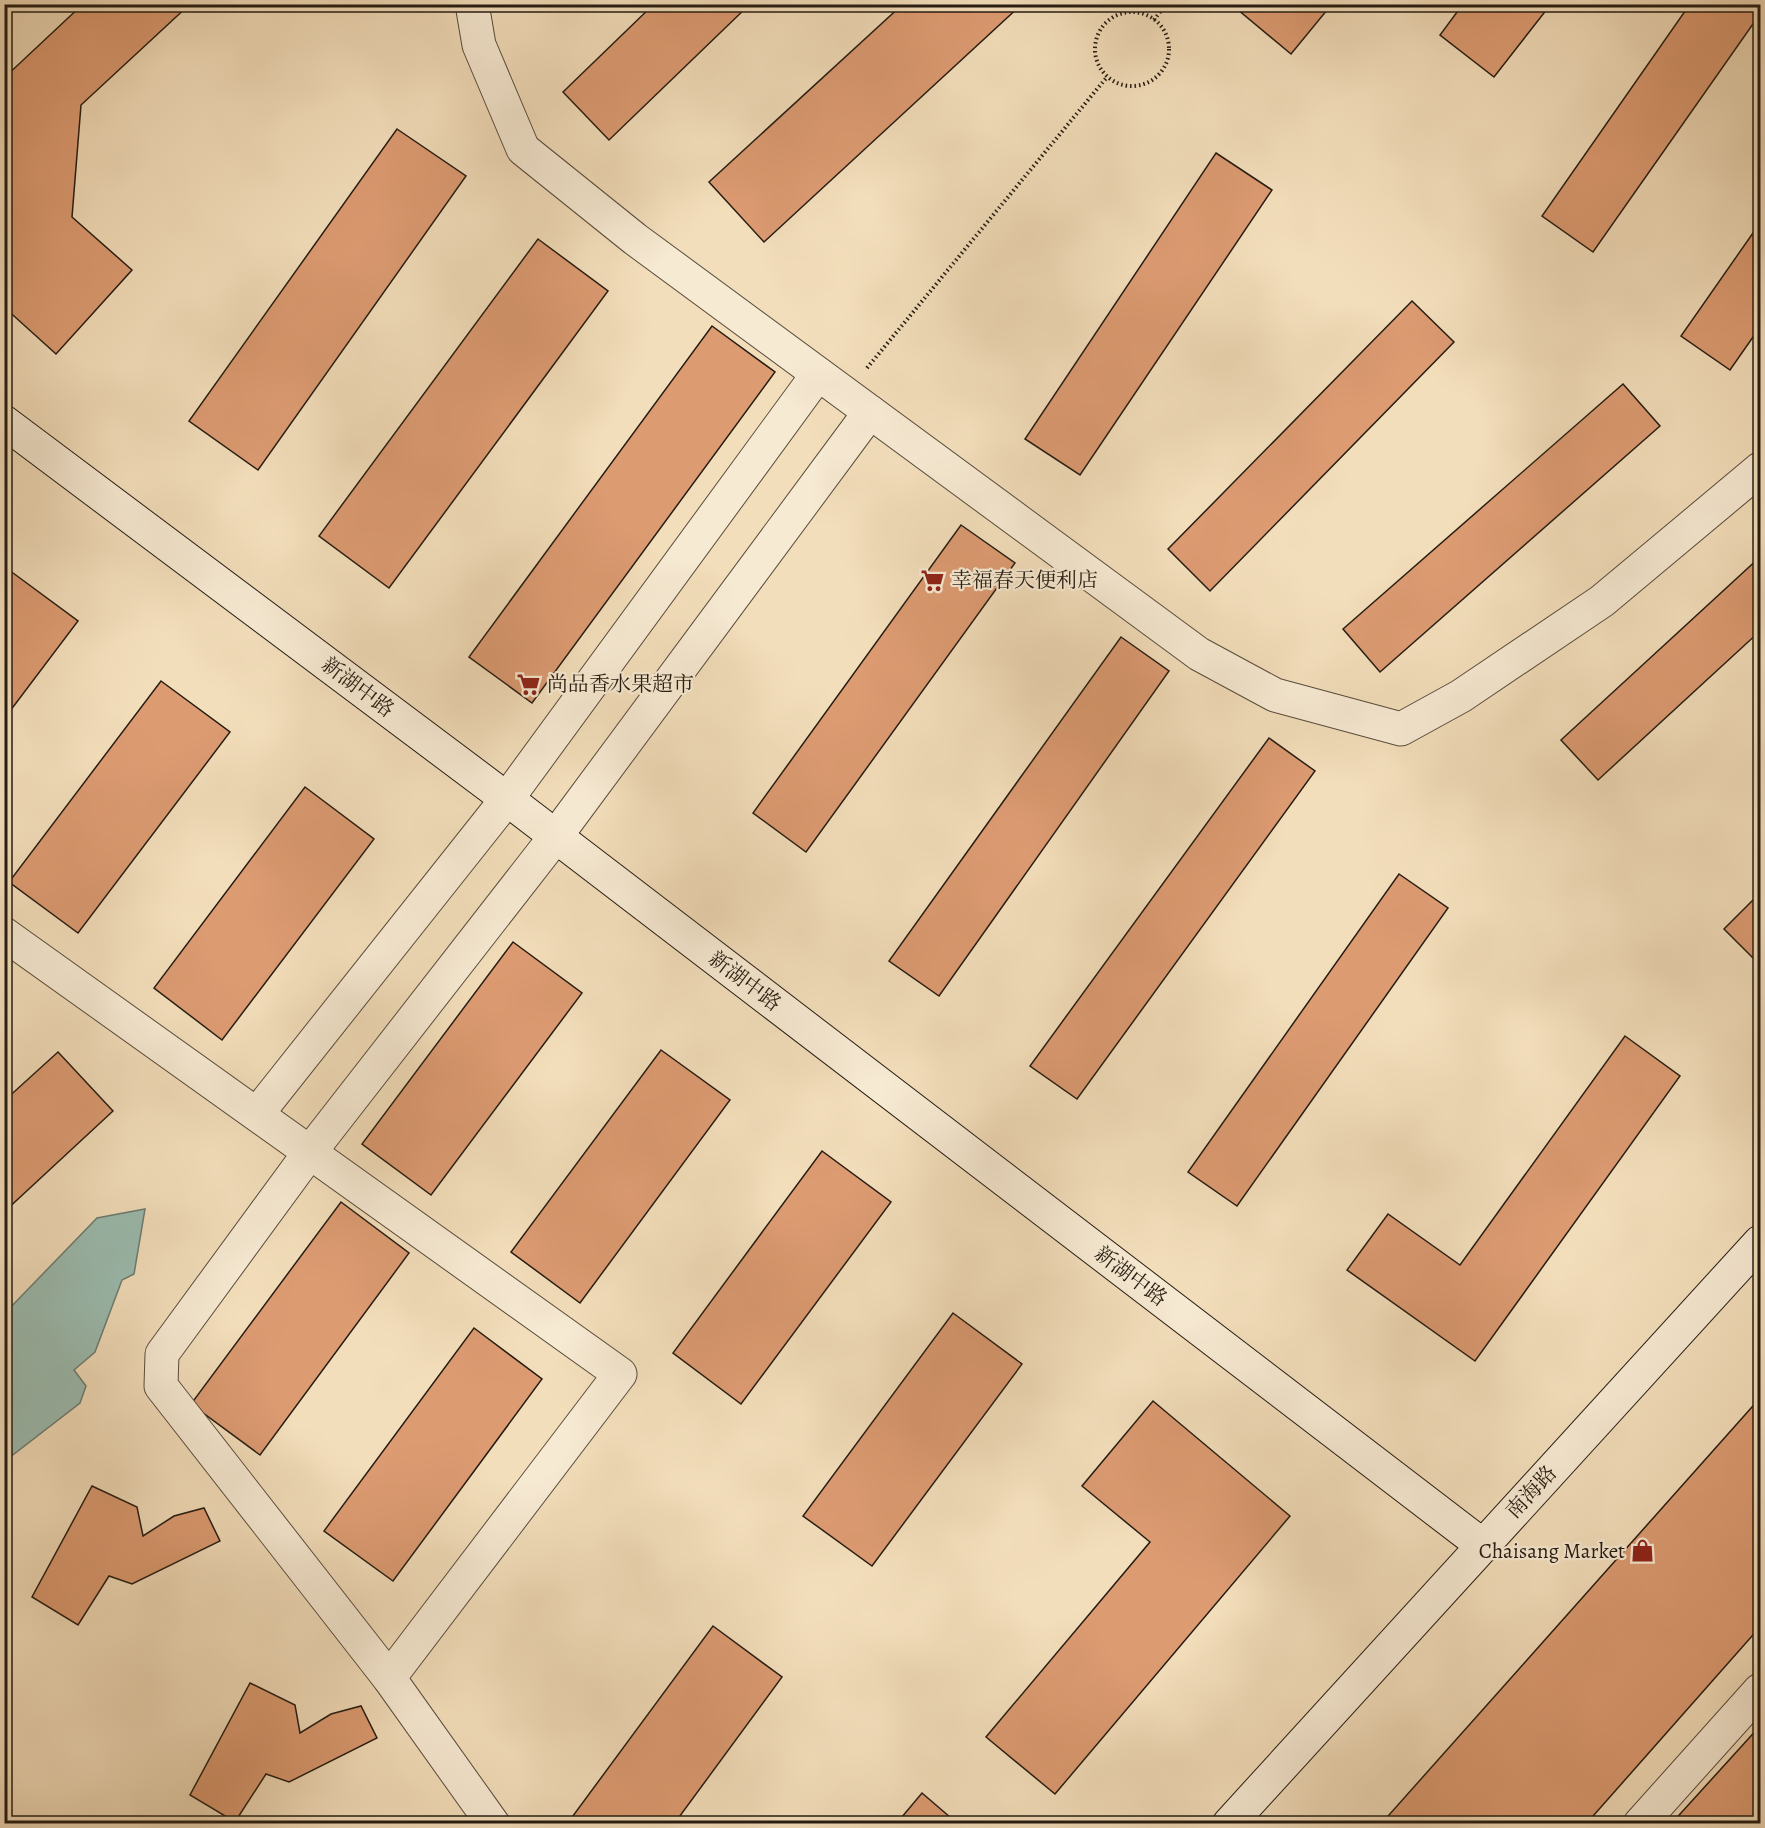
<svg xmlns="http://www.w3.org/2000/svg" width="1765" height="1828" font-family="Alegreya,'Noto Serif SC',serif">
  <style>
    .water { fill: #9bbcb0; stroke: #6c7c71; stroke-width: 1.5 }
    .building { fill: #dd9b72; stroke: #251c12; stroke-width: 1.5 }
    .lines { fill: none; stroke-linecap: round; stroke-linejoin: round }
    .street-casing { stroke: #584c3c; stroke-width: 35 }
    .secondary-casing { stroke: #251c12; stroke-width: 35 }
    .path { stroke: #251c12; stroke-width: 4; stroke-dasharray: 1.5 3; stroke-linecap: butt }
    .street { stroke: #f7ead3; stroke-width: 33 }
    .secondary { stroke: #f7ead3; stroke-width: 33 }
    .labels { text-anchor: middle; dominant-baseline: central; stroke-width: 4.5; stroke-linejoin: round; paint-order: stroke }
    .poi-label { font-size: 21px; fill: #251c12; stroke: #f7ead3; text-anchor: start }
    .street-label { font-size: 21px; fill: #251c12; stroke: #f7ead3 }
  </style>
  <rect width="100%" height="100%" fill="#f3debb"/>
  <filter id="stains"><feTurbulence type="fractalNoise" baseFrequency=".00333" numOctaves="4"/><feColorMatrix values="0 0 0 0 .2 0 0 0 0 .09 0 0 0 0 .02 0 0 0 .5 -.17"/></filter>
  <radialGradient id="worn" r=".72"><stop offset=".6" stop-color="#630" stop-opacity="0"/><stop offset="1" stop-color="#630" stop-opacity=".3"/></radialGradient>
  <!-- water -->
  <path class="water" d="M145,1209l-11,65 -12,6 -27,72 -21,18 12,16 -6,17 -75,58v-148l92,-95z"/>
  <!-- building -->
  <g class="building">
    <path d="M83,4h107l-109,101 -9,112 60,53 -76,84 -52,-47v-229z"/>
    <path d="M654,4h96l-141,136 -46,-48z"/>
    <path d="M903,4h119l-258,238 -55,-60z"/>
    <path d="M1231,4h101l-41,50z"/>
    <path d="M1463,4h88l-57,73 -54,-42z"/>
    <path d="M1690,4h70v10l-167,238 -51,-36z"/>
    <path d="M397,129l69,47 -208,294 -69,-49z"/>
    <path d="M1216,153l56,37 -192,285 -55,-36z"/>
    <path d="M1760,223v104l-30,43 -49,-34z"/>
    <path d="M538,239l70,52 -219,297 -70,-52z"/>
    <path d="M1412,301l42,41 -244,249 -42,-42z"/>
    <path d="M712,326l63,46 -243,331 -63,-46z"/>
    <path d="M1623,384l37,42 -280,246 -37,-43z"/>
    <path d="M961,525l54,38 -209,289 -53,-39z"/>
    <path d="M1760,557v74l-162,149 -37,-40z"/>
    <path d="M9,570l69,51 -74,98v-143z"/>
    <path d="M1121,637l48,34 -230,325 -50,-35z"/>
    <path d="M161,681l69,51 -152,201 -69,-51z"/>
    <path d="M1269,738l46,33 -238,328 -47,-33z"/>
    <path d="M305,787l69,52 -152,201 -68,-52z"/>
    <path d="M1399,874l49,34 -211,298 -49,-34z"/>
    <path d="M1760,893v72l-36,-36z"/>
    <path d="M513,942l69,51 -151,202 -69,-51z"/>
    <path d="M1625,1036l55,40 -205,285 -128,-91 41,-56 72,51z"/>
    <path d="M661,1050l69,50 -150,203 -69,-51z"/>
    <path d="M58,1052l55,59 -109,101v-111z"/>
    <path d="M822,1151l69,51 -150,202 -68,-51z"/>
    <path d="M341,1202l68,51 -149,202 -69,-51z"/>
    <path d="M953,1313l69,51 -150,202 -69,-50z"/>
    <path d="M474,1328l68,51 -149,202 -69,-50z"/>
    <path d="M1760,1398v229l-174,197h-205z"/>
    <path d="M1153,1401l137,115 -235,278 -69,-57 164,-195 -68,-56z"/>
    <path d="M92,1486l45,21 6,29 31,-20 30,-8 16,33 -88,43 -23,-8 -31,49 -46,-28z"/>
    <path d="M713,1626l69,51 -108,147h-107z"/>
    <path d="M250,1683l45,22 5,28 31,-19 30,-8 16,32 -88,44 -23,-8 -31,48 -45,-27z"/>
    <path d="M1760,1726v98h-89z"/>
    <path d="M922,1793l36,31h-62z"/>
  </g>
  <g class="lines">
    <defs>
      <g id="street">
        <path d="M472,4l7,41 44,104 112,90 564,415 76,41 126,34 60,-33 141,-95 158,-132"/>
        <path d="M4,934l616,440 -231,304"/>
        <path d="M257,1114l250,-315 311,-425"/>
        <path d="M493,1824l-104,-146 -228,-292 1,-32 148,-202 246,-316 314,-424"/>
        <path d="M1640,1824l120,-134"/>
      </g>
      <g id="secondary">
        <path d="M4,422l503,377 975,746"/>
        <path d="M1229,1824l531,-582"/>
      </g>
    </defs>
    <!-- street casing -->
    <use href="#street" class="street-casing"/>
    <!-- secondary casing -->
    <use href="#secondary" class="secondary-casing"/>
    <!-- path -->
    <g class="path">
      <circle cx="1132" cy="49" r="37"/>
      <path d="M1154,20l12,-16"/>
      <path d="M867,368l240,-291"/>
    </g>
    <!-- street -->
    <use href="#street" class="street"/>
    <!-- secondary -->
    <use href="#secondary" class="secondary"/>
  </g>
  <!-- icons -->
  <defs>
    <symbol id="supermarket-bare" viewBox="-9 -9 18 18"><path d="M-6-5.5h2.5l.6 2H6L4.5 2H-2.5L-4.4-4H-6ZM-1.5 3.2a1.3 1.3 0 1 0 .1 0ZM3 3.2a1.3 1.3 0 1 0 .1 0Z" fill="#8f2418" stroke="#f7ead3" stroke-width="2.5" paint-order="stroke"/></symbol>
    <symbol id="shop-bare" viewBox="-9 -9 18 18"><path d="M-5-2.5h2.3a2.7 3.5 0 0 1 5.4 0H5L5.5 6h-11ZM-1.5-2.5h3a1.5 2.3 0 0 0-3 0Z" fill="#8f2418" stroke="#f7ead3" stroke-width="2.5" paint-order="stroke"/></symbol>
  </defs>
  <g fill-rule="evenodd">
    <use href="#supermarket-bare" x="916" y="564" width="33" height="33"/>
    <use href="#supermarket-bare" x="512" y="668" width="33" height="33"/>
    <use href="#shop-bare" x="1626" y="1534" width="33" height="33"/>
  </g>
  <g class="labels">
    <!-- poi labels -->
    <g class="poi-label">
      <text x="951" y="580">幸福春天便利店</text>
      <text x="547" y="684">尚品香水果超市</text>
      <text x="1625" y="1551" text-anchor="end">Chaisang Market</text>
    </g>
    <!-- street labels -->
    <g class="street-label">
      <text transform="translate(358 687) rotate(37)">新湖中路</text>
      <text transform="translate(745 981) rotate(37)">新湖中路</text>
      <text transform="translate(1131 1276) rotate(37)">新湖中路</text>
      <text transform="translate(1531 1492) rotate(-47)">南海路</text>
    </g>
  </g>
  <!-- margin -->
  <rect width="1765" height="1828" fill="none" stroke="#f3debb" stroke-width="24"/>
  <rect x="6" y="6" width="1753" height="1816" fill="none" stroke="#251c12" stroke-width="3"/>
  <rect x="12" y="12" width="1741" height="1804" fill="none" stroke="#251c12" stroke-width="1.5"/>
  <rect width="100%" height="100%" filter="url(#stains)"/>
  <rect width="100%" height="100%" fill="url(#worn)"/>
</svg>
